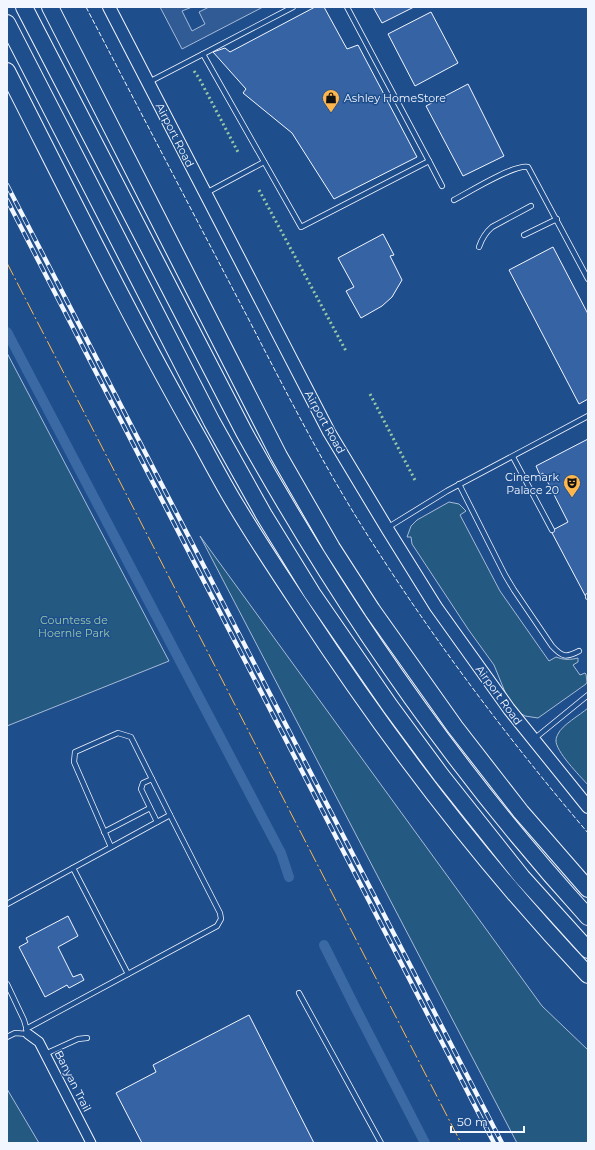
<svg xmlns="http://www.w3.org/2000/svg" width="595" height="1150" font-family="Montserrat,sans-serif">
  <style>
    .green { fill: #245a82; stroke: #a8bbd7 }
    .parking { fill: #305b95; stroke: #a8bbd7 }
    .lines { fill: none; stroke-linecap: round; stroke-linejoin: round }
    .canal { stroke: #3b69a3; stroke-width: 10 }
    .building { fill: #3563a3; stroke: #f2f6ff }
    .lane-casing { stroke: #f2f6ff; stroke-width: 6 }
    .street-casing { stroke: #f2f6ff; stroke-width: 11 }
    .secondary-casing { stroke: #f2f6ff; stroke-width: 14 }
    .highway-casing { stroke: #f2f6ff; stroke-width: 18 }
    .lane { stroke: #1f4e8c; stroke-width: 4.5 }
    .street { stroke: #1f4e8c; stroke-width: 9 }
    .secondary { stroke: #1f4e8c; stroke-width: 12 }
    .highway { stroke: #1f4e8c; stroke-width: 16 }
    .rail-casing { stroke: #f2f6ff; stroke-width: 4.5 }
    .rail { stroke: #1f4e8c; stroke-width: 3; stroke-dasharray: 9; stroke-linecap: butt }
    .hedge { stroke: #97c8a6; stroke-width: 3; stroke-dasharray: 2 3; stroke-linecap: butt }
    .fence { stroke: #f2f6ff; stroke-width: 1; stroke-dasharray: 5 2; stroke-linecap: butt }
    .power { stroke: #ffb74d; stroke-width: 1; stroke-dasharray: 14 3 2 3; stroke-linecap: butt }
    .labels { text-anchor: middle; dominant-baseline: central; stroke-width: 3; stroke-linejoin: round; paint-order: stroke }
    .poi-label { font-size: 11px; fill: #f2f6ff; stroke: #1f4e8c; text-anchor: start }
    .street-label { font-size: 11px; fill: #f2f6ff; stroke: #1f4e8c }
    .park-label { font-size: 11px; fill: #97c8a6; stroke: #1f4e8c }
  </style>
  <rect width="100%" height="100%" fill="#1f4e8c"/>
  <!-- green -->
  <g class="green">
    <path d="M7,353l162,308 -162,65z"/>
    <path d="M449,502l10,2 7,7 -6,4 40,76 49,70 7,-4c8,3 14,3 22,1v4l-5,3 7,10 5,-2 1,1 1,8 -1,2 -48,34 -13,-2 -5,-3 -13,-16 -13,-32 -26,-36 -56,-85 -1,-7h-4l4,-11 6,-6z"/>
    <path d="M200,536l342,470 46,44v93h-71z"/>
    <path d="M588,708v77c-8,-9 -33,-34 -32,-45 0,-2 1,-4 2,-6 4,-9 22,-19 30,-26z"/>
    <path d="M7,1089l32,54h-32z"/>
  </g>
  <!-- parking -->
  <path class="parking" d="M160,7h32l-10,4 10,20 13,-7 -6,-12 10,-5h54l-81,42z"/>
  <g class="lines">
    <!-- canal -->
    <g class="canal">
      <path d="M7,332l274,521 8,24"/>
      <path d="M324,945l32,64 69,134"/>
    </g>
  </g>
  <!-- building -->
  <g class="building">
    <path d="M315,7h9l23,42 11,-4 59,112 -83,42 -42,-66 -49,-40 3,-4 -33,-37 12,-4 5,4z"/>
    <path d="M373,7h41l-32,16z"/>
    <path d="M431,12l27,51 -43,23 -27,-52z"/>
    <path d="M468,84l36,72 -41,20 -37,-70z"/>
    <path d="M383,234l11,21 -4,1 12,24 -10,17 -10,9 -21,12 -15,-27 8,-4 -16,-29z"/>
    <path d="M553,247l35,67v85l-9,5 -70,-134z"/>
    <path d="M588,439v157l-2,1 -35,-66 17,-9 -25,-49 -3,2 -4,-9z"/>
    <path d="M68,916l10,20 -20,11 15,30 8,-3 3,6 -15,8 -2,-3 -22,12 -26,-50 9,-5 -2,-4z"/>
    <path d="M249,1015l65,128h-172l-26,-50 40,-21 -3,-7z"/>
  </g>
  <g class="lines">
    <defs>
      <g id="lane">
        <path d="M293,7l-90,47 98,173 128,-66 -82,-154"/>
        <path d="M149,82l54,-28"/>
        <path d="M429,161l13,25"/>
        <path d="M206,193l58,-31"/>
        <path d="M454,200c15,-8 60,-36 74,-33l60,112"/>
        <path d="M524,235l33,-16"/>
        <path d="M479,247c3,-9 6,-14 13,-20l39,-21"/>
        <path d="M513,457l39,73"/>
        <path d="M459,484l46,91 9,15 38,56c10,11 14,12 27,5"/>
        <path d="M387,528l60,-37 141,-75"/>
        <path d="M588,596v1"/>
        <path d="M534,739l54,-44"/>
        <path d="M152,779l-9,4 -2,6 16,33"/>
        <path d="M104,832l46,-24"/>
        <path d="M111,847l-37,-85 1,-10 43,-19 13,4 39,78"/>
        <path d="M73,868l55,106"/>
        <path d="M7,904l163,-89 50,98 1,6 -4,7 -191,103"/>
        <path d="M7,984l17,36 4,14 -13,-1 -8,4"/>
        <path d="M299,993l82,150"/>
        <path d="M45,1054l33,-15 9,-1"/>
      </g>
      <path id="street" d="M28,1034l11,8 52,101"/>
      <path id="secondary" d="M109,7l220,425 59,98 48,77 73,102 79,98"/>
      <g id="highway">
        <path d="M24,7l220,425c97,174 210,338 344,485"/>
        <path d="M50,7l229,449 53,92 40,62 83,117 66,85 67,77"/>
        <path d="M7,23l205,399 52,93 48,78 78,113 51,69 81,102 66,73"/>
        <path d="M7,71c63,124 124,249 193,370 12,22 24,45 37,66 21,35 43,68 65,101 85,130 179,254 286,367"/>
      </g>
    </defs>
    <!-- lane casing -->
    <use href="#lane" class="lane-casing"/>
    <!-- street casing -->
    <use href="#street" class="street-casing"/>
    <!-- secondary casing -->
    <use href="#secondary" class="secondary-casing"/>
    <!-- highway casing -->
    <use href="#highway" class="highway-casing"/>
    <!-- lane -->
    <use href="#lane" class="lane"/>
    <!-- street -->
    <use href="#street" class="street"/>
    <!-- secondary -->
    <use href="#secondary" class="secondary"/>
    <!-- highway -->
    <use href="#highway" class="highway"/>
    <defs>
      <g id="rail">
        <path d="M7,185l495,958"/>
        <path d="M7,200l487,943"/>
      </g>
    </defs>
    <!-- rail casing -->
    <use href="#rail" class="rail-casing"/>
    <!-- rail -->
    <use href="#rail" class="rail"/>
    <!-- hedge -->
    <g class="hedge">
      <path d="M194,71l5,7 40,76"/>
      <path d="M259,190l87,161"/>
      <path d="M370,394l46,88"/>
    </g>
    <!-- fence -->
    <path class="fence" d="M86,7c54,104 108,208 162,311 34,66 68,133 107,197 69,112 148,218 233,318"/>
    <!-- power -->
    <path class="power" d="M7,263l454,880"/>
  </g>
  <!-- icons -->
  <defs>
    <symbol id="shop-pin" viewBox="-11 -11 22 30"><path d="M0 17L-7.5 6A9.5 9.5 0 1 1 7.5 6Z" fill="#ffb74d" stroke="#1f4e8c"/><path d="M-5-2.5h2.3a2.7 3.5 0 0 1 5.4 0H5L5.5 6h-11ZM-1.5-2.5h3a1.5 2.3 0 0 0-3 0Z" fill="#111"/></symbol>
    <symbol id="theatre-pin" viewBox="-11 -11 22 30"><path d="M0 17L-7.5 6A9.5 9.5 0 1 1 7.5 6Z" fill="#ffb74d" stroke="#1f4e8c"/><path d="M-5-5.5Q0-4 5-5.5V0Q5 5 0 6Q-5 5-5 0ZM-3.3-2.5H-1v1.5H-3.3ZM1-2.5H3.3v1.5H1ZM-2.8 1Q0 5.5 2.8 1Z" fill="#111"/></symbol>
  </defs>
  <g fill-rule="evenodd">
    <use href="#shop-pin" x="321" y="88" width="20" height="27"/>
    <use href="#theatre-pin" x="562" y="473" width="20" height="27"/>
  </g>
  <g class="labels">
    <!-- poi labels -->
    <g class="poi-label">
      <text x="344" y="98">Ashley HomeStore</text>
      <text x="559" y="477" text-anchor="end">Cinemark<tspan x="559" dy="13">Palace 20</tspan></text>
    </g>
    <!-- street labels -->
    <g class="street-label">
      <text transform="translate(175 135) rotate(63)">Airport Road</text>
      <text transform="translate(325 422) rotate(61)">Airport Road</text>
      <text transform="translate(499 695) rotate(54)">Airport Road</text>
      <text transform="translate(73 1081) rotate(63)">Banyan Trail</text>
    </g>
    <!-- park labels -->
    <g class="park-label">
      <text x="74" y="620">Countess de<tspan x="74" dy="13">Hoernle Park</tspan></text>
    </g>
  </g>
  <!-- border -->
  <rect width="595" height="1150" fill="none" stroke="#f2f6ff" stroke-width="16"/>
  <!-- scale -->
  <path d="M451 1126v6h73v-6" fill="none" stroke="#f2f6ff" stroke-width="2"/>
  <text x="457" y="1126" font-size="12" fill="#f2f6ff" stroke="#1f4e8c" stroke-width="3" paint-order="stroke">50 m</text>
</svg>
